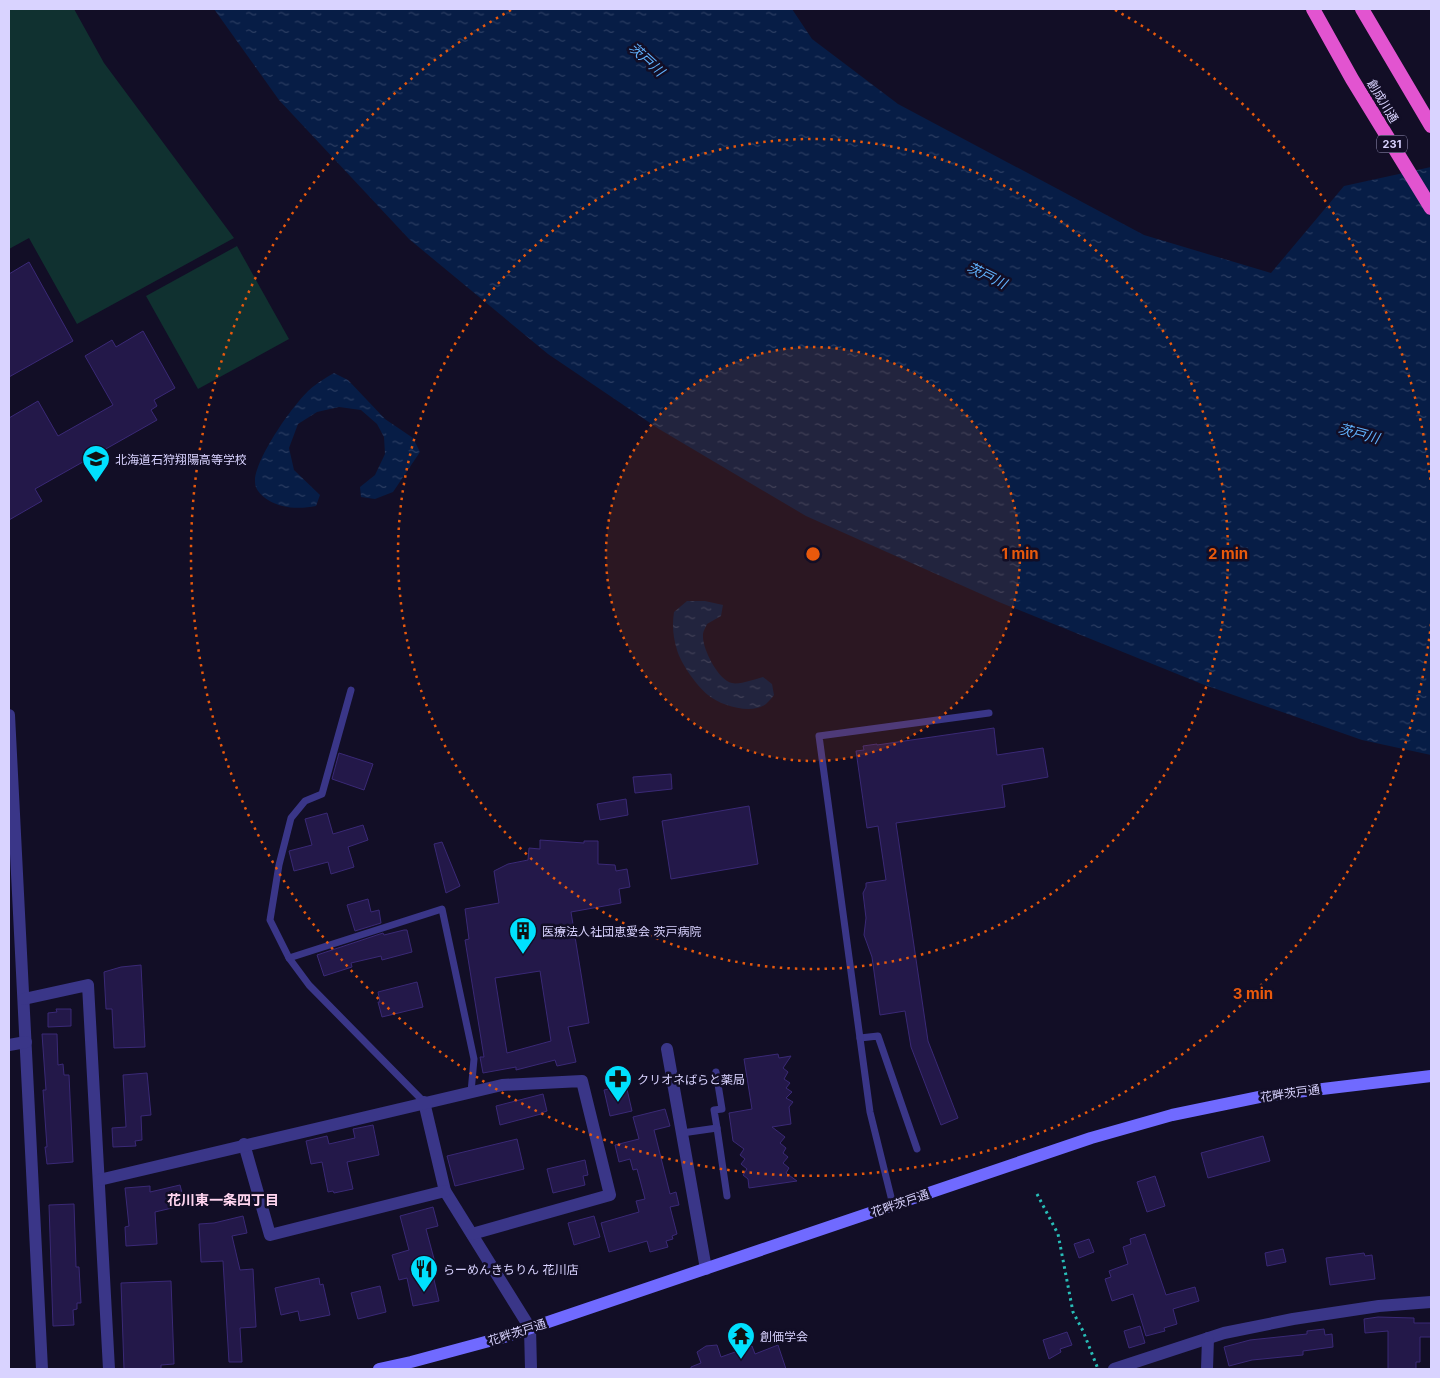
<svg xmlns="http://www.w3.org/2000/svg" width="1440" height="1378" font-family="Inter,'Noto Sans JP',sans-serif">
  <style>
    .green { fill: #103130 }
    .water { fill: url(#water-ripples) }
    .building { fill: #231849; stroke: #3a2976; fill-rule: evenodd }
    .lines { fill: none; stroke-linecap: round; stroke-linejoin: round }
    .path { stroke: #28beb8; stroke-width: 3; stroke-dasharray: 2.5 4; stroke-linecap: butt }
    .service { stroke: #3a3688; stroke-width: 7 }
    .minor { stroke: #3a3688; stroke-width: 12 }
    .tertiary { stroke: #3a3688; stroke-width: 12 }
    .secondary { stroke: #706aff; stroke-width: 12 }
    .trunk { stroke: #e254d0; stroke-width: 14 }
    .ring { fill: none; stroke: #e8590c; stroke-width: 2.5; stroke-dasharray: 2.5 5 }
    .labels { text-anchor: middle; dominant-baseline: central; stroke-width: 5; stroke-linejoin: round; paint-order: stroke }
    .shield { fill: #120e26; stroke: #9d98be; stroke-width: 1 }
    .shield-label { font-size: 11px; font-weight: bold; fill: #d9d3ff }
    .street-label { font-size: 12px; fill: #d9d3ff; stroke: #120e26 }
    .poi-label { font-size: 12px; fill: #d9d3ff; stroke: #120e26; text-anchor: start }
    .water-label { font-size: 14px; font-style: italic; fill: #61b3ff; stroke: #120e26 }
    .neighbourhood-label { font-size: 14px; font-weight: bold; fill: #ffd5ef; stroke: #120e26 }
    .centre { fill: #e8590c; stroke: #120e26; stroke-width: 2.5 }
    .ring-label { font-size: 15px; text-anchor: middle; font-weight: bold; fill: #e8590c; stroke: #120e26; stroke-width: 5; stroke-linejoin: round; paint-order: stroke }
  </style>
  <defs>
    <pattern id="water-ripples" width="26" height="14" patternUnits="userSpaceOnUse" patternTransform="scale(1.25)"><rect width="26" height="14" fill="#071d46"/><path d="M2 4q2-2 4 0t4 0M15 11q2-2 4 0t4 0" fill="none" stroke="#2b3d62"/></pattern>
  </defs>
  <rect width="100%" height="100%" fill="#120e26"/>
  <!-- green -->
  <g class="green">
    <path d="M9,9h65l30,54 130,175 -157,86 -48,-86 -20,11z"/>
    <path d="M237,246l52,93 -91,50 -52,-93z"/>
  </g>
  <!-- water -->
  <g class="water">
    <path d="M214,9h578l20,30 86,65 246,131 127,38 73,-87 87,-19v588l-69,-15 -160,-56 -203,-82 -193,-86 -147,-87 -111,-75 -139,-115 -130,-139z"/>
    <path d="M334,373l14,7 37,39 28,19 7,14 -27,40 -18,7 -14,-2 -1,-10 15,-12 10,-21 -1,-17 -7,-13 -16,-14 -22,-3 -22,5 -19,12 -9,24 5,22 26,25 -4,11c-15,3 -34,3 -48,-6 -6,-4 -13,-10 -13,-18 -1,-22 41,-83 59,-96 6,-5 13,-9 20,-13z"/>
    <path d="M687,601h18l18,4 -2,11 -14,8c-1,3 -4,7 -4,11 -1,13 15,45 29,48 7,2 24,-4 31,-6l9,7 2,11c-2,3 -5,6 -8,9 -14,11 -45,2 -58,-9 -11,-9 -27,-31 -31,-45 -4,-13 -5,-25 -3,-38z"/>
  </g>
  <!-- building -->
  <g class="building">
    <path d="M29,262l44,79 -64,36v-103z"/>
    <path d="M143,331l32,57 -21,12 3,6 -6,4 6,10 -122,69 7,12 -33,19v-102l29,-17 20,35 55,-31 -28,-49 27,-16 4,7z"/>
    <path d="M994,728l3,27 46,-7 5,29 -46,8 3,22 -109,16 32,218 30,77 -17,7 -30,-78 -6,-36 -25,4 -8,-58 -8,-22 2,-17 -3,-25 3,-6v-4l20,-3 -8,-54 -11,2 -11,-77 8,-1 -1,-4 14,-2v1z"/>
    <path d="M339,753l34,11 -9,26 -32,-11z"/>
    <path d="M671,774l1,15 -37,4 -2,-16z"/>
    <path d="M626,799l2,16 -28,5 -3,-16z"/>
    <path d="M749,806l9,58 -87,15 -9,-58z"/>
    <path d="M327,813l6,21 30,-9 5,15 -20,7 6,20 -23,7 -3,-12 -34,9 -5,-20 23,-6 -7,-26z"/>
    <path d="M540,840l44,3v-2h14v23l17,1 1,6 11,-2 3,18 -11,2 2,14 -50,9 18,111 -21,4 8,35 -19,4 -2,-6 -39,10v-3l-33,6 -3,-16h4l-19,-117 4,-1 -4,-30 34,-6 -5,-32 14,-7 20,-4 1,-12 11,1zM540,971l11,70 -44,12 -12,-75z"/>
    <path d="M442,842l18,44 -14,7 -12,-49z"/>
    <path d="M368,899l3,13 8,-2 2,13 -26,8 -8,-26z"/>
    <path d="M404,930h3l5,22 -30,8 -1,-4 -30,7 1,4 -28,9 -7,-21 66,-22 1,2z"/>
    <path d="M141,965l4,82 -31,1 -2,-39h-6l-2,-37 17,-5z"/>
    <path d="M417,982l6,25 -41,10 -4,-15h2l-2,-10z"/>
    <path d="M56,1009h15v17l-23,1v-14l9,-1z"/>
    <path d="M42,1034h15l1,31 5,-1 1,11h5l4,87 -26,2 -2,-17h2l-4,-57h3z"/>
    <path d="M778,1054l1,4 12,-2 -8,12 5,4 -4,7 6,4 -4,5 6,4 -6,6 7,4 -4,5 2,17 -19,3 13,10 -5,6 6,5 -3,5 5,4 -5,6 6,5 -3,5 11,8 -48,7 -1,-9 -5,-4 4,-6 -6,-5 4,-5 -5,-4 4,-6 -11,-8 -4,-28 23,-4 -8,-50z"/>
    <path d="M147,1073l4,42 -10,1 1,24 -7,1 1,5 -23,1 -1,-19 14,-1 -3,-52z"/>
    <path d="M626,1085l6,26 -22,5 -6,-26z"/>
    <path d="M543,1094l4,17 -6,2v1l-41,11 -4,-19z"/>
    <path d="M665,1109l5,17 -16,4 16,64 6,-2 3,13 -9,2 7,27 -5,2 1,3 -7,2 2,6 -18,5 -3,-11 -38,11 -8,-29 38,-11 -3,-11 9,-2 -8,-30 -4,1 -3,-11 -11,3 -4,-17 24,-6 -6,-22z"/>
    <path d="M373,1125l6,30 -32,7 6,27 -19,4 -1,-2 -5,1 -6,-30 -11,2 -5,-23 21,-5 2,8 26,-6 -2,-9z"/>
    <path d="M1263,1136l7,25 -62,17 -7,-25z"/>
    <path d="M517,1139l7,30 -69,17 -8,-30z"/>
    <path d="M585,1160l3,15 -5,1 2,9 -32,8 -6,-24z"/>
    <path d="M1155,1176l10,30 -18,6 -10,-30z"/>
    <path d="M180,1185l5,20 -30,7 2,32 -31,2 -1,-19 4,-1 -4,-38 25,-2v6z"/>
    <path d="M74,1204l2,63h3l2,36h-4v6l-4,1 1,15 -21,1 -4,-121z"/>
    <path d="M433,1207l5,19 -12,3 11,41 -5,1 7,30 -26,5 -6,-28 -8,2 -7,-25 17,-5 -9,-34z"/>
    <path d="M243,1216l4,17 -15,3 8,34 13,-1 3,58 -16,1 2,34h-13l-6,-101 -22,1 -2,-38 15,-1z"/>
    <path d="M594,1216l6,21 -26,8 -6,-22z"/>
    <path d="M1145,1234l21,61 29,-8 4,14 -26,8 4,15 -13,4 1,3 -19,5 -13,-42 -21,7 -7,-22 6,-2 -2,-6 19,-7 -5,-17 8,-3 -1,-5z"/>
    <path d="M1089,1239l5,13 -15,6 -5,-14z"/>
    <path d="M1283,1249l3,13 -19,4 -2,-13z"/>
    <path d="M1364,1253l1,3 7,-1 3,24 -45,6 -4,-27z"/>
    <path d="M319,1278l1,7 3,-1 7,31 -30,6 -2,-10 -17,4 -6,-27z"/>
    <path d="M171,1281l3,83 -13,1v4h-37l-3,-86z"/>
    <path d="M380,1286l6,26 -28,7 -7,-26z"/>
    <path d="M1378,1317l36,1v5h17v14h-11v25h-4v7h-28v-38l-23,2 -1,-14z"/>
    <path d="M1140,1326l5,17 -16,5 -5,-17z"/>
    <path d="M1324,1329l1,6 7,-1 1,13 -30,4v4l-51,5 -23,6 -5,-19 26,-7 57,-6v-3z"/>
    <path d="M1067,1332l5,13 -12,4 1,3 -12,7 -6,-19z"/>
    <path d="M717,1345l4,12 31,-11 3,8 23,-9 8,24h-95v-2l10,-4 -4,-11 9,-6z"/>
  </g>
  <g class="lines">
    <!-- path -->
    <path class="path" d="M1037,1194l21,40 15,78 10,19 15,38"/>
    <!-- service -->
    <g class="service">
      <path d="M351,690l-29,104 -17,7 -14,17 -12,47 -9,55 19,38 20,27 115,117"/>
      <path d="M289,958l153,-49 32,150 -3,33"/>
      <path d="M860,1038l18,-2 39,113"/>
      <path d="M716,1072l6,37 -8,1 3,18"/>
      <path d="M682,1133l35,-5 10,68"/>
      <path d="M893,1205l-23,-93 -51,-376 170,-23"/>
    </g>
    <!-- minor -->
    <g class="minor">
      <path d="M9,715l33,654"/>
      <path d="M24,999l64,-14 21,384"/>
      <path d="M9,1045l17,-3"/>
      <path d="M667,1049l39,220"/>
      <path d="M424,1102l21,89 85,137"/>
      <path d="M244,1144l26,91 175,-44"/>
      <path d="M99,1180l403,-95 80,-4 28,114 -138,39"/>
      <path d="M1114,1369l110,-36 69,-14 86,-13 52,-4"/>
      <path d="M1207,1369l1,-31"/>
    </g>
    <!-- tertiary -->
    <path class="tertiary" d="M530,1328l1,41"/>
    <!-- secondary -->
    <path class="secondary" d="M379,1369l32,-7 93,-25 587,-199 81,-23 92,-19 167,-20"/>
    <!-- trunk -->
    <g class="trunk">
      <path d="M1313,9l39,70 79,129"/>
      <path d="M1362,9l69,117"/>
    </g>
  </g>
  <!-- distance rings -->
  <circle cx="813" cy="554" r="207" fill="#e8590c" fill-opacity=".12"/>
  <g class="ring">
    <circle cx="813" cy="554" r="207"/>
    <circle cx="813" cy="554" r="415"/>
    <path d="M1431 624A622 622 0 1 1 511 10M1115 10A622 622 0 0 1 1431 484"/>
  </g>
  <!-- icons -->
  <defs>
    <symbol id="school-pin" viewBox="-11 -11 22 30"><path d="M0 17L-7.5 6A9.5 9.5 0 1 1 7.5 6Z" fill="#00e0fe" stroke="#120e26"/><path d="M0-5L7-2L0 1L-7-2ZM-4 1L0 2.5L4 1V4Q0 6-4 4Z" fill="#111"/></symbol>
    <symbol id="building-pin" viewBox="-11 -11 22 30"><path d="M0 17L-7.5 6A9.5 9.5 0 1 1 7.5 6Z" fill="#00e0fe" stroke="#120e26"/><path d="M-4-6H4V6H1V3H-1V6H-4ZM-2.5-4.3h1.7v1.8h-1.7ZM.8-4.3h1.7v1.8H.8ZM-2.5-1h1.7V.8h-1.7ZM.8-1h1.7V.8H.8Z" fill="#111"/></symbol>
    <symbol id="pharmacy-pin" viewBox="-11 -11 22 30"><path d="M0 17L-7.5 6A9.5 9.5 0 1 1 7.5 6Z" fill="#00e0fe" stroke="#120e26"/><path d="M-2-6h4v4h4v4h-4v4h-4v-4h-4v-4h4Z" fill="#111"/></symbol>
    <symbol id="restaurant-pin" viewBox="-11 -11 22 30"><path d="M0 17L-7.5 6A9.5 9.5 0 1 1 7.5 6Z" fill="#00e0fe" stroke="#120e26"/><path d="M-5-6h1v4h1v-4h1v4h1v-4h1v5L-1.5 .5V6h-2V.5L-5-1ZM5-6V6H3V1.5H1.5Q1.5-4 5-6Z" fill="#111"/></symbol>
    <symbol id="temple-pin" viewBox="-11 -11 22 30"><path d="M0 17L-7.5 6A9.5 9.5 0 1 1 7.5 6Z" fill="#00e0fe" stroke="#120e26"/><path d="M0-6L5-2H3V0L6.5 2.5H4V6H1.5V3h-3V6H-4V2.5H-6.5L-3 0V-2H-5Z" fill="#111"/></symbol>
  </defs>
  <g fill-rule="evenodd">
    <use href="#school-pin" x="80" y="443" width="32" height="43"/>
    <use href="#building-pin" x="507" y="915" width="32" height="43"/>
    <use href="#pharmacy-pin" x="602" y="1063" width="32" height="43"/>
    <use href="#restaurant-pin" x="408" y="1253" width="32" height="43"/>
    <use href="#temple-pin" x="725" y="1320" width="32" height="43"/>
  </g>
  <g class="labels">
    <!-- shield labels -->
    <rect class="shield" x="1377" y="135.5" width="30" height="17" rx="4"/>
    <g class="shield-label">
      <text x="1392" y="144">231</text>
    </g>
    <!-- street labels -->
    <g class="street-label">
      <text transform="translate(1383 101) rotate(59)">創成川通</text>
      <text transform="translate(1290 1093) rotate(-8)">花畔茨戸通</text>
      <text transform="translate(900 1203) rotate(-19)">花畔茨戸通</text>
      <text transform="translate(517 1332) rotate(-18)">花畔茨戸通</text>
    </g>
    <!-- poi labels -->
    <g class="poi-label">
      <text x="115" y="459">北海道石狩翔陽高等学校</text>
      <text x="542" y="931">医療法人社団恵愛会 茨戸病院</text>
      <text x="637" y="1079">クリオネばらと薬局</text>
      <text x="443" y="1269">らーめんきちりん 花川店</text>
      <text x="760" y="1336">創価学会</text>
    </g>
    <!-- water labels -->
    <g class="water-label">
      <text transform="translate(647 59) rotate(42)">茨戸川</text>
      <text transform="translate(987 275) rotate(26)">茨戸川</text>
      <text transform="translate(1359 433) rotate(15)">茨戸川</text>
    </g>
    <!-- neighbourhood labels -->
    <g class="neighbourhood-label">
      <text x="223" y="1199">花川東一条四丁目</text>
    </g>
  </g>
  <circle cx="813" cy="554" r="8" class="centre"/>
  <g class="ring-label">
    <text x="1020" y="559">1 min</text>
    <text x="1228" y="559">2 min</text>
    <text x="1253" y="999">3 min</text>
  </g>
  <!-- border -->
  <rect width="1440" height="1378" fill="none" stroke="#d9d3ff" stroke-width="20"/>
</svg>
